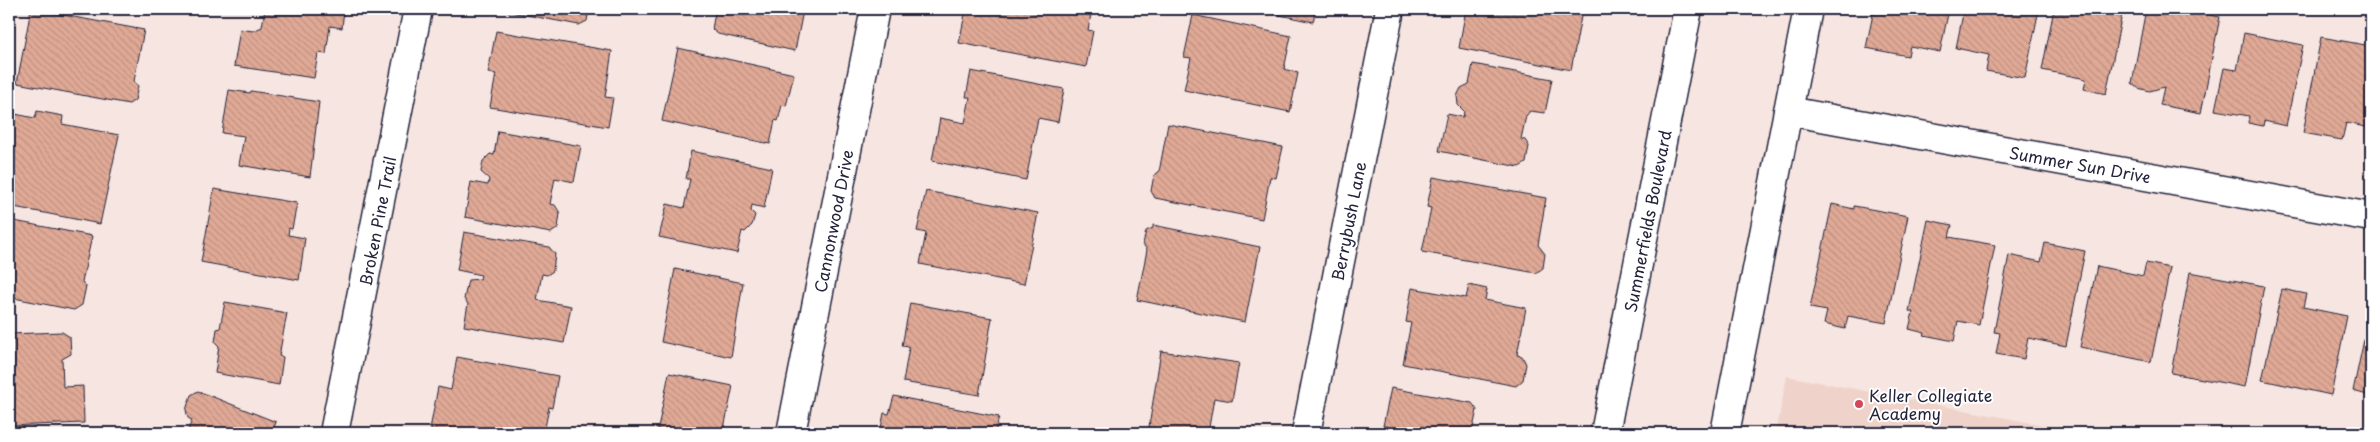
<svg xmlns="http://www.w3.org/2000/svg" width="2380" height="442" font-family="'Playpen Sans',sans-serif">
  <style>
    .built { fill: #efd3ca }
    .building { fill: url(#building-back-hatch); stroke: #22223b }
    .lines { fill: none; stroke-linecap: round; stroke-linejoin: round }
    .street-casing { stroke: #22223b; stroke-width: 31 }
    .secondary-casing { stroke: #22223b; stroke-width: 31 }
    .street { stroke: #fff; stroke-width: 28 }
    .secondary { stroke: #fff; stroke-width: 28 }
    .poi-dot { fill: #d1495b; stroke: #fff; stroke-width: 2 }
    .labels { text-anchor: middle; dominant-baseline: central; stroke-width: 4; stroke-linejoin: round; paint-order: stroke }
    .street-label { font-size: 16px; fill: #22223b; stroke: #fff }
    .poi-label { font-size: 16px; fill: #22223b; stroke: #fff; text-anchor: start }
  </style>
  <defs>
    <pattern id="building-back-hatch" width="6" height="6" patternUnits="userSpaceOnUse" patternTransform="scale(1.25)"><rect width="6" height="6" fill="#e0a996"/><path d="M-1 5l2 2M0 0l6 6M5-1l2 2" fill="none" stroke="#c09182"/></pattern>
  </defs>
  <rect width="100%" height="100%" fill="#f6e5e0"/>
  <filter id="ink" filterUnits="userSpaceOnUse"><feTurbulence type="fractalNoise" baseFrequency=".02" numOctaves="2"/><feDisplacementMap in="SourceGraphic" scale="10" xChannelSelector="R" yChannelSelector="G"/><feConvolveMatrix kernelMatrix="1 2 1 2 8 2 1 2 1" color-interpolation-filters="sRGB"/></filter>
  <g filter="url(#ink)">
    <!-- built -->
    <path class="built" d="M1787,376l298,57h-309z"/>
    <!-- building -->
    <g class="building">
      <path d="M31,9l113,21 -10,51 4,5 -3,14 -6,4 -112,-21z"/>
      <path d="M265,9h79l-2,19 -12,-2 -4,28 -8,-1 -4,25 -80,-12 6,-37 13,2 9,-4z"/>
      <path d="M500,9h89l-2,12 -8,4 -79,-15z"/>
      <path d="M721,9l82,2 -8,40 -77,-17 -6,-5 3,-16z"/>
      <path d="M966,9h126l-4,21 5,1 -7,36 -127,-24z"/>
      <path d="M1251,9h65l-3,13z"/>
      <path d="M1466,9h119v2h-3l-11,59 -112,-22z"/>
      <path d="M1874,9h75l-9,43 -30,-6 -2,10 -42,-8z"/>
      <path d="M1964,9h75l-14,69 -39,-7 3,-16 -33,-7z"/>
      <path d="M2054,9h69l-17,85 -22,-5 2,-10 -44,-9z"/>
      <path d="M2146,9h33l41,8 -19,96 -41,-8 4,-18 -14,4 -12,-3 -6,-5z"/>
      <path d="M1193,15l98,21 -7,33 14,4 -8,39 -106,-22 7,-32 -7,-1z"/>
      <path d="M496,31l116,20 -7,46 8,1 -5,29 -118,-20 6,-33 -8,-1z"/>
      <path d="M2244,33l59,12 -17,81 -22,-5 -1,5 -15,-3 1,-7 -34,-6 9,-42 13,2z"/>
      <path d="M2321,37l50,9v82l-25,-5 -4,17 -39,-7z"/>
      <path d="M678,48l116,26 -8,32 -4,-1 -4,16 -3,-1 -5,24 -108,-23z"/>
      <path d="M1473,64l79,15 -7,34 -15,-2 -4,5 -5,23 4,1 4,6 -3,17 -7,4 -80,-16 8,-37 16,3 1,-6 -6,-6 -1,-9 4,-8 8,-4z"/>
      <path d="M971,71l93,18 -6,33 -20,-4 -12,62 -94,-19 8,-43 25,5 5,-26h-4z"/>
      <path d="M229,90l21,3 1,-2 68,11 -9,75 -71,-12 5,-29 -22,-3z"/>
      <path d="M37,111l26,5 -1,8 57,11 -19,89 -91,-18v-74l3,1 3,-19 20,4z"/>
      <path d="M1168,124l115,23 -7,31 -6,-1 -8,42 -107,-21 -4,-7 3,-16 5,-3z"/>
      <path d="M498,131l83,15 -7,36 -19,-4 -5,26 5,1 5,8 -2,15 -7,5 -86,-16 6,-35 17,3 1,-6 -8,-7 2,-11 7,-7 4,1z"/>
      <path d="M691,151l81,17 -8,40 -12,-3 -1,6 4,4 -3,10 -7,7 -3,-1 -5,22 -78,-16 8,-33 17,4 6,-29h-4z"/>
      <path d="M1433,177l113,21 -8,47 7,9 -2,14 -7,5 -114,-21 9,-44 -4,-1z"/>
      <path d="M214,189l83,14 -5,26 -3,-1 -1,7 17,3 -6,42 -98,-18z"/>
      <path d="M926,191l112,22 -14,71 -104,-20 6,-31 -9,-2z"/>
      <path d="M1832,204l22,5v-3l54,10 -22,107 -38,-7 -3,13 -21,-5 3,-13 -17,-3z"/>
      <path d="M9,220l83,16 -10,46 4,4 -4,19 -8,5 -65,-13z"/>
      <path d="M1928,220l24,5 -3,12 46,8 -16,80 -21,-4 -4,20 -30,-6 1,-2 -16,-4 4,-17 -4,-1z"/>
      <path d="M1153,225l107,22 -15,75 -108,-22 10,-50 -4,-6 3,-13 7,-3z"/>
      <path d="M464,232l85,15 6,7 -2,17 -6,4 -5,-1 -5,26 34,6 -7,37 -100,-17 4,-22 -4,-5 4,-19 12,-1 1,-4 -24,-5z"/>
      <path d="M2045,243l40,8 -19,95 -38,-8 -4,21 -28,-5 4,-21 -6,-1 15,-77 32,7z"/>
      <path d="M2146,263l24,5 -19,94 -71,-15 17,-81 46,10z"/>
      <path d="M675,269l68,14 -12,74 -70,-15z"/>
      <path d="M2190,272l74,14 -19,101 -74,-14z"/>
      <path d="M1469,285l18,4 -2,11 41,8 -9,47 5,1 4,8 -3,16 -7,6 -113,-22 8,-41 -5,-1 6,-34 54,10z"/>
      <path d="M2282,289l24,5 -3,13 44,9 -16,79 -69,-15z"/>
      <path d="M225,302l62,11 -8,43 4,1 -4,28 -64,-12 4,-27 -4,-4 2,-13 3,-1z"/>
      <path d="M910,303l82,15 -13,77 -76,-13 6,-35 -7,-1z"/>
      <path d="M2371,307v89l-18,-5z"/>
      <path d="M62,332l8,5 1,17 -9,5 1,28 20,-1 1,37 -75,3v-92z"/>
      <path d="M1161,351l78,12 -7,38 -18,-3 -6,35h-60z"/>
      <path d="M457,357l101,19 -6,32 -3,-1 -5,26h-93l-21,-4 8,-42 13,3z"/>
      <path d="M669,373l64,13 -10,47h-66z"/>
      <path d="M1391,388l81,15 5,7 -4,18 -7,5h-66v-4l-17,-3z"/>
      <path d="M198,391l78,31 -4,11h-85l5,-13 -4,-2 -2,-8 5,-15z"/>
      <path d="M894,396l105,21 -4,16h-115l4,-20 5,1z"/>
    </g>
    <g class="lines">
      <defs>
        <g id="street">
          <path d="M1788,111l583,106"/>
          <path d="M334,433l84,-424"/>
          <path d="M791,433l84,-424"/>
          <path d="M1306,433l84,-424"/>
        </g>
        <g id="secondary">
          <path d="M1605,433l83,-424"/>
          <path d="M1725,433l83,-424"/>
        </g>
      </defs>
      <!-- street casing -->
      <use href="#street" class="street-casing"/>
      <!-- secondary casing -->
      <use href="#secondary" class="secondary-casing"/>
      <!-- street -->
      <use href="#street" class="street"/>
      <!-- secondary -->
      <use href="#secondary" class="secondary"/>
    </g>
  </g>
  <!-- markers -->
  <circle class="poi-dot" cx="1859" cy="404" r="5"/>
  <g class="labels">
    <!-- street labels -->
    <g class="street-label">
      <text transform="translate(2080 164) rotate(10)">Summer Sun Drive</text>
      <text transform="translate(377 221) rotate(-79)">Broken Pine Trail</text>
      <text transform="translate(833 221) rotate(-79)">Cannonwood Drive</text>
      <text transform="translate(1348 221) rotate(-79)">Berrybush Lane</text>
      <text transform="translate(1647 221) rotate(-79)">Summerfields Boulevard</text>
    </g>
    <!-- poi labels -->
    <g class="poi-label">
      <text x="1869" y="395">Keller Collegiate<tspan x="1869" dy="18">Academy</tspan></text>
    </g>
  </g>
  <!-- margin -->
  <rect width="2380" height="442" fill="none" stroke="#fff" stroke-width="30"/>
  <rect x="15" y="15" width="2350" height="412" fill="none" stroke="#22223b" stroke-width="2" filter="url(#ink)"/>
</svg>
